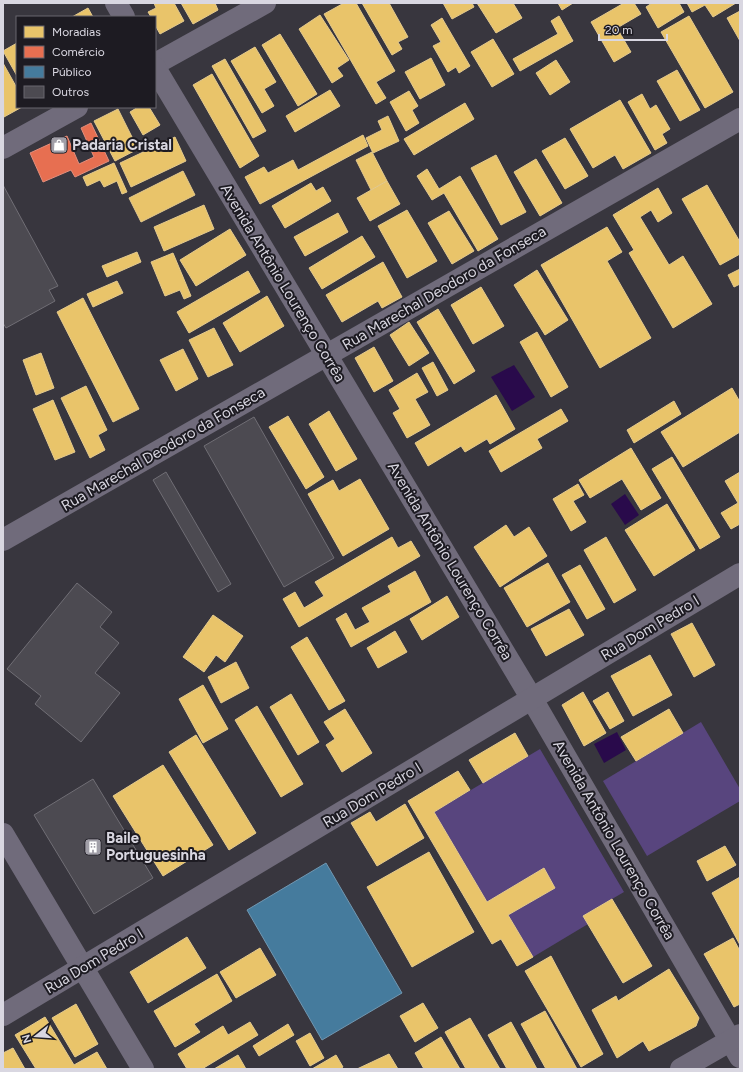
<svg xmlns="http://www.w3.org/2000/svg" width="743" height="1072" font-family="Figtree,sans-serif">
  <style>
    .green { fill: #58457e }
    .water { fill: #290a4b }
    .homes { fill: #e9c46a; stroke: #e4ca8e }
    .shops { fill: #e76f51; stroke: #e38e7c }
    .public { fill: #457b9d; stroke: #7197b1 }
    .building { fill: #4c4a51; stroke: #706e75 }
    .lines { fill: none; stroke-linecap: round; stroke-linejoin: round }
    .minor { stroke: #706b7b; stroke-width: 22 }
    .labels { text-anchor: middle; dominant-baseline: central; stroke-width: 4; stroke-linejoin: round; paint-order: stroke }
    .poi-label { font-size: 15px; font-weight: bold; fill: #d9d7e1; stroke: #1d1b22; text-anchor: start }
    .street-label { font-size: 15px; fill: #d9d7e1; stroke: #1d1b22 }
  </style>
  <rect width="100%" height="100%" fill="#38363e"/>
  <!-- green -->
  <g class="green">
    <path d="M701,722l39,67v12l-93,55 -44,-75z"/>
    <path d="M540,749l84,143 -41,24 5,8 -55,33 -25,-42 47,-27 -12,-19 -56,33 -53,-90z"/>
  </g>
  <!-- water -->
  <g class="water">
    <path d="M514,365l21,32 -23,14 -21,-34z"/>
    <path d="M625,494l14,21 -14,10 -14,-21z"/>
    <path d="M617,732l9,18 -22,13 -10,-19z"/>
  </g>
  <!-- homes -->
  <g class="homes">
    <path d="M154,3h20l10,18 -24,13 -5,-9v-8h-4l-3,-5 8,-4z"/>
    <path d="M181,3h34l3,7 -25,14z"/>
    <path d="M344,3h12l39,68 -19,11 10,16 -10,6 -52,-90z"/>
    <path d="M362,3h27l19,34 -10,5 4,7 -10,6z"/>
    <path d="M443,3h29l2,4 -22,12z"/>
    <path d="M477,3h36l9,15 -26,15z"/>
    <path d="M558,3h15l-11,7z"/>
    <path d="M624,3h10l7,11 -24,14 14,24 -17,10 -23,-40z"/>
    <path d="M652,3h27l5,9 -26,16 -12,-21z"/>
    <path d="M687,3h49l-23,14 -8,-12 -13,7z"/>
    <path d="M88,8l5,9h-21z"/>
    <path d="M740,11v30l-13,-23z"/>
    <path d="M320,15l29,45 -12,8 6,8 -11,7 -33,-54z"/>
    <path d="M559,16l14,25 -53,30 -7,-12 45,-25 -7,-13z"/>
    <path d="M689,16l44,76 -28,16 -44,-76z"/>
    <path d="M442,18l28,48 -11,7 -3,-6 -8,5 -15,-26 8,-4 -10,-17z"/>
    <path d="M280,34l37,60 -19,12 -36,-61z"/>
    <path d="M493,39l21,35 -22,13 -21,-35z"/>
    <path d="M17,43v33l-14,-25z"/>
    <path d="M255,47l21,35 -12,7 10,17 -12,7 -31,-52z"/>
    <path d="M431,58l14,27 -25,14 -15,-27z"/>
    <path d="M225,59l41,72 -13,7 -41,-72z"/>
    <path d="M556,60l14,22 -20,13 -14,-22z"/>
    <path d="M3,63l14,25v19h5l-18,10z"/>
    <path d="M677,70l23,40 -20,11 -23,-40z"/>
    <path d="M212,74l47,82 -19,12 -47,-83z"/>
    <path d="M330,90l10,16 -45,26 -9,-16z"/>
    <path d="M409,91l9,15 -6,4 7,13 -13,8 -16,-29z"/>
    <path d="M642,94l8,15 6,-4 14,24 -8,5 5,9 -12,7 -27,-48z"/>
    <path d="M620,100l31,53 -28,16 -8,-14 -22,13 -23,-39z"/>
    <path d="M465,103l9,16 -60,36 -10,-16z"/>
    <path d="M138,107h11l11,18 -17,10 -13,-23z"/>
    <path d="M118,109l20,40 -23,12 -21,-40z"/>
    <path d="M388,116l11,25 -26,12 -7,-15 16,-8 -4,-9z"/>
    <path d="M363,135l5,11 -108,58 -15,-27 19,-10 4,6 25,-13 5,10z"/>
    <path d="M175,137l11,24 -55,26 -11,-24z"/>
    <path d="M565,138l23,38 -23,13 -23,-38z"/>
    <path d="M372,152l15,29 -16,9 -15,-30z"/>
    <path d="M496,155l30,57 -25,13 -30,-57z"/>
    <path d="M536,159l26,44 -22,13 -26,-44z"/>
    <path d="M114,163l13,29 -5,2 -5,-13 -13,6 -4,-7 -13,6 -4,-9z"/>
    <path d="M427,169l12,20 21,-13 38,63 -20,12 -34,-58 -12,7 -15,-24z"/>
    <path d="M183,171l12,24 -54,27 -12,-24z"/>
    <path d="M387,181l13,23 -30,17 -13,-23z"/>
    <path d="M311,183l5,8 7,-4 8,14 -46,27 -13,-22z"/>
    <path d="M707,185l33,57v12l-20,11 -38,-66z"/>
    <path d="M658,188l14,25 -14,9 -7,-12 -11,7 29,48 14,-9 29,48 -39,24 -44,-75 5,-3 -21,-35z"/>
    <path d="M204,205l10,24 -50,22 -10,-24z"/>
    <path d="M407,210l30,51 -30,17 -29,-52z"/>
    <path d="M449,211l25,40 -22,13 -24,-41z"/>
    <path d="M338,213l10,19 -43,24 -11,-19z"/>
    <path d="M607,227l15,25 -15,9 44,77 -51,30 -59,-103z"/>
    <path d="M230,229l16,26 -50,31 -16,-26z"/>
    <path d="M362,236l13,21 -53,32 -13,-21z"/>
    <path d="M137,252l4,10 -34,15 -5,-11z"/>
    <path d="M173,253l18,43 -7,3 -4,-9 -15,6 -14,-34z"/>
    <path d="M383,262l19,35 -20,11 -4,-7 -36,21 -16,-27z"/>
    <path d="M740,269v15l-6,3 -6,-12z"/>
    <path d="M537,270l31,50 -23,15 -31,-50z"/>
    <path d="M248,271l12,21 -71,41 -12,-21z"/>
    <path d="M117,281l6,12 -30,14 -6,-13z"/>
    <path d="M481,287l23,39 -31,18 -22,-39z"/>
    <path d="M267,296l17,30 -44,26 -17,-29z"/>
    <path d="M83,298l56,111 -26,13 -56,-110z"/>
    <path d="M438,309l37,62 -21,13 -37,-62z"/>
    <path d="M409,322l20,31 -20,13 -19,-31z"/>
    <path d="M214,328l19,37 -25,12 -19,-37z"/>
    <path d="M537,332l31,55 -17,10 -31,-55z"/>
    <path d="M374,347l19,34 -19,11 -19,-34z"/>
    <path d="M183,349l15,30 -22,12 -16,-31z"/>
    <path d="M41,353l13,35 -18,7 -13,-35z"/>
    <path d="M433,362l15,28 -11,6 -15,-28z"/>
    <path d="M417,373l11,19 -13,7 15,26 -23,13 -14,-25 7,-4 -11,-19z"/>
    <path d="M86,386l21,44 -9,5 7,15 -15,8 -29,-60z"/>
    <path d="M732,388l8,14v30l-57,35 -22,-35z"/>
    <path d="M496,395l19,34 -25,15 -3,-5 -22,13 -4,-6 -33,20 -13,-23z"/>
    <path d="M53,400l22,52 -20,8 -22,-51z"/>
    <path d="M674,401l7,13 -47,29 -7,-13z"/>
    <path d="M561,409l7,12 -31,18 5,9 -41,24 -12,-21z"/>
    <path d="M329,411l28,48 -21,12 -27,-47z"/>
    <path d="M288,416l36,61 -18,12 -37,-62z"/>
    <path d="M631,448l30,50 -20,12 -19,-31 -32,19 -11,-18z"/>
    <path d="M672,457l48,80 -20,12 -48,-80z"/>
    <path d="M740,472v52l-9,5 -10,-16 17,-10 -13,-22z"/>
    <path d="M360,479l29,50 -46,27 -35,-62 25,-14 6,11z"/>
    <path d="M578,484l6,11 -11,6 13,21 -15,9 -18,-32z"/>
    <path d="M667,504l28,46 -41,26 -29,-46z"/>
    <path d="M506,525l8,12 15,-10 18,29 -47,31 -26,-40z"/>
    <path d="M392,537l6,11 13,-7 9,15 -121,71 -16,-28 12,-7 9,16 20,-12 -9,-14z"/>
    <path d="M606,537l30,53 -22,13 -30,-53z"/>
    <path d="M548,563l22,39 -43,25 -23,-39z"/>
    <path d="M580,565l25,44 -18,10 -25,-44z"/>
    <path d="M415,571l16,31 -80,45 -15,-28 10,-6 9,17 15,-8 -8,-14 29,-16 -3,-6z"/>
    <path d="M447,596l12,21 -37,23 -12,-21z"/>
    <path d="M569,609l15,26 -38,21 -15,-27z"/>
    <path d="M213,615l30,21 -18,26 -9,-7 -12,17 -21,-15z"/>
    <path d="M692,623l23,42 -21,12 -23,-43z"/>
    <path d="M395,631l12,21 -29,16 -11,-20z"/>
    <path d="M307,637l38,64 -16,9 -38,-63z"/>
    <path d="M650,655l22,40 -39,21 -22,-40z"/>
    <path d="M236,662l13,26 -28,15 -13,-26z"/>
    <path d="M203,685l25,44 -25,14 -24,-44z"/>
    <path d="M583,692l23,41 -22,13 -22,-41z"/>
    <path d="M608,692l16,29 -14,8 -17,-28z"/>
    <path d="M291,694l28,48 -21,13 -28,-48z"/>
    <path d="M257,706l46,78 -22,13 -46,-77z"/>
    <path d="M345,709l27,44 -30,19 -16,-27 9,-6 -11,-17z"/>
    <path d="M669,709l14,24 -47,28 -15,-24z"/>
    <path d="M515,733l13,23 -45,27 -14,-23z"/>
    <path d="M196,735l60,98 -27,17 -60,-98z"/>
    <path d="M163,765l50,80 -50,31 -50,-80z"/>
    <path d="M458,771l12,19 -36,22 53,90 57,-34 11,20 -47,27 25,42 -16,9 -16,-27 -9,5 -84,-143z"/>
    <path d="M405,804l19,34 -47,28 -26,-43 19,-11 6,10z"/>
    <path d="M725,846l11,19 -29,16 -10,-20z"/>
    <path d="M429,852l45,80 -62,35 -45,-80z"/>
    <path d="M740,877v68l-28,-52z"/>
    <path d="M612,899l40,67 -29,17 -40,-67z"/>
    <path d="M187,937l19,31 -58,35 -18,-31z"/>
    <path d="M733,938l7,13v53l-6,3 -30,-53z"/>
    <path d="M260,948l16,27 -40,23 -16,-26z"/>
    <path d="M551,956l52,98 -22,13 -56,-96z"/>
    <path d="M669,969l30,49 -3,8 -47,25 -6,-10 -26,17 -25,-48 24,-14 2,5z"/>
    <path d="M217,974l15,27 -38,23 6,8 -25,15 -21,-36z"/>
    <path d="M423,1003l15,25 -23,14 -15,-26z"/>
    <path d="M76,1004l22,40 -23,13 -23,-39z"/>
    <path d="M545,1011l32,58h-31l-25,-45z"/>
    <path d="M45,1017l29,48 23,-13 10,17h-71l-21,-34z"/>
    <path d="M470,1018l30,51h-34l-21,-37z"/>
    <path d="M250,1022l8,13 -56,34h-15l-9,-15 45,-28 5,9z"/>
    <path d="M511,1022l26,47h-30l-19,-34z"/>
    <path d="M288,1024l6,11 -35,21 -6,-10z"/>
    <path d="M310,1033l14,25 -14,8 -14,-25z"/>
    <path d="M441,1037l19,32h-36l-9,-16z"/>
    <path d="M13,1048l12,21h-22v-16z"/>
    <path d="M389,1054l9,15h-41z"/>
    <path d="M238,1055l8,14h-32z"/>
    <path d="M336,1055l7,12 -3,2h-28z"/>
  </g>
  <!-- shops -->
  <path class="shops" d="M91,123l18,38 -34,16 -4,-7 -28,12 -13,-29 37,-17 12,28 15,-7 -13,-29z"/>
  <!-- public -->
  <path class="public" d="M326,863l76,130 -80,47 -75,-130z"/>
  <!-- building -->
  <g class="building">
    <path d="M3,185l55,101 -9,4 6,11 -49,27 -3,-5z"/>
    <path d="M254,417l80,141 -50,29 -80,-141z"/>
    <path d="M166,472l65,112 -13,8 -65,-112z"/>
    <path d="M77,583l35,29 -12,15 19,16 -24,30 25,20 -39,49 -46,-38 6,-8 -34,-27z"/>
    <path d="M93,779l60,99 -59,36 -60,-99z"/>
  </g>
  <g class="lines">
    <!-- minor -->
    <g class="minor">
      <path d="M116,3l8,14"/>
      <path d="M155,64l110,-61"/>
      <path d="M155,68l377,631 208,358"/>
      <path d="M3,148l74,-41"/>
      <path d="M3,540l737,-421"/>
      <path d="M3,834l140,235"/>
      <path d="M3,1015l737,-441"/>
      <path d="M681,1069l59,-34"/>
    </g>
  </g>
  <!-- icons -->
  <defs>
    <symbol id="shop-square" viewBox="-11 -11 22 22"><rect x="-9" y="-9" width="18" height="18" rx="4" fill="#a19fa8" stroke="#1d1b22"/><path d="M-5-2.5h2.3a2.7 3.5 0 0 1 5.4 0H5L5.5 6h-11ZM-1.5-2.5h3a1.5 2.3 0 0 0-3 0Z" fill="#fff"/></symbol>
    <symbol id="building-square" viewBox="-11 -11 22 22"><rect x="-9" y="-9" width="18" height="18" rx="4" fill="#a19fa8" stroke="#1d1b22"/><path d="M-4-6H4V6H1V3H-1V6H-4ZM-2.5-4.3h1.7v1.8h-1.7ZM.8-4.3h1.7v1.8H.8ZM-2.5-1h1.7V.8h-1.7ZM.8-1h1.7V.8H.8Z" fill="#fff"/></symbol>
  </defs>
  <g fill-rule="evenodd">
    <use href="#shop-square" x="49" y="135" width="20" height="20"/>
    <use href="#building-square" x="83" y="837" width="20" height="20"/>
  </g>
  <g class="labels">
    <!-- poi labels -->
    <g class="poi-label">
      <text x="72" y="145">Padaria Cristal</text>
      <text x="106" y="838">Baile<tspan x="106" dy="17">Portuguesinha</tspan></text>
    </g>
    <!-- street labels -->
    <g class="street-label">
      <text transform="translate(283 283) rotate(59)">Avenida Antônio Lourenço Corrêa</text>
      <text transform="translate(444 288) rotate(-30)">Rua Marechal Deodoro da Fonseca</text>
      <text transform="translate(163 449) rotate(-30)">Rua Marechal Deodoro da Fonseca</text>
      <text transform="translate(450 561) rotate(59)">Avenida Antônio Lourenço Corrêa</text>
      <text transform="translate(650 628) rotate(-31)">Rua Dom Pedro I</text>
      <text transform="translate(372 795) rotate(-31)">Rua Dom Pedro I</text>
      <text transform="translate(614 840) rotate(60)">Avenida Antônio Lourenço Corrêa</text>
      <text transform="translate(94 961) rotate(-31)">Rua Dom Pedro I</text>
    </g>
  </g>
  <!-- border -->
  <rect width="743" height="1072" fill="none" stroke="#d9d7e1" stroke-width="8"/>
  <!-- legend -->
  <rect x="16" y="16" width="140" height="92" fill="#1d1b22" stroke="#68666e"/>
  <rect x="24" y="26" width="20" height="12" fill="#e9c46a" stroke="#68666e"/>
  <text x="52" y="36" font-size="12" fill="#d9d7e1">Moradias</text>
  <rect x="24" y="46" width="20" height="12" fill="#e76f51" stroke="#68666e"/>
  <text x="52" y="56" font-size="12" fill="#d9d7e1">Comércio</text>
  <rect x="24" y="66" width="20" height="12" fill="#457b9d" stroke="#68666e"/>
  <text x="52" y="76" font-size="12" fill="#d9d7e1">Público</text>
  <rect x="24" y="86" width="20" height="12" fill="#4c4a51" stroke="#68666e"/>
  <text x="52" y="96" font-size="12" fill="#d9d7e1">Outros</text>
  <!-- north arrow -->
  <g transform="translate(36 1036) rotate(253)" stroke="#1d1b22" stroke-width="3" paint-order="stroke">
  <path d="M0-3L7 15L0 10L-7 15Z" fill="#d9d7e1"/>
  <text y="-6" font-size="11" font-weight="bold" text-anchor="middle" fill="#d9d7e1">N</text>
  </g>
  <!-- scale -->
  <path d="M599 34v6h68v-6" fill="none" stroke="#d9d7e1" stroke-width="2"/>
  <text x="605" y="34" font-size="12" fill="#d9d7e1" stroke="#1d1b22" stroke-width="3" paint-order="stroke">20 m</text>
</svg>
